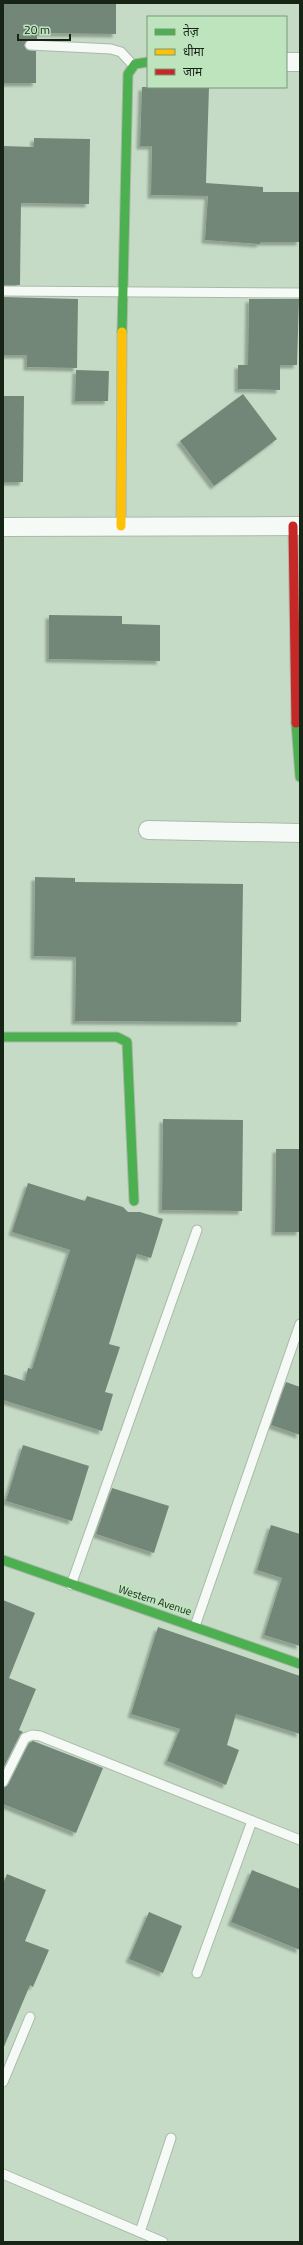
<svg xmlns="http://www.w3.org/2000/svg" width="303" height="2245" font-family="'Titillium Web','Noto Sans Devanagari',sans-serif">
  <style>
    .building { fill: #738779; filter: url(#shadow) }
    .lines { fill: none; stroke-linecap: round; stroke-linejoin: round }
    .lane-casing { stroke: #aab9aa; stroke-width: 11 }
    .street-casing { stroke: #aab9aa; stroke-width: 20 }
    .fast-casing { stroke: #aab9aa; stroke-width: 11 }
    .slow-casing { stroke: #aab9aa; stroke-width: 11 }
    .jam-casing { stroke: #aab9aa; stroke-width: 11 }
    .lane { stroke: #f6faf6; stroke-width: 9 }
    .street { stroke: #f6faf6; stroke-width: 18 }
    .fast { stroke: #4caf50; stroke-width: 9 }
    .slow { stroke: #ffc107; stroke-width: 9 }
    .jam { stroke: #c62828; stroke-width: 9 }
    .labels { text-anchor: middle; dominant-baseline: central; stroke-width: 4; stroke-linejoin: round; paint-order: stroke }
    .street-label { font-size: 11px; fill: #162415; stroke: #bee4bd }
  </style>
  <defs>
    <filter id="shadow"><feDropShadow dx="-3.5" dy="3.5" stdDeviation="1" flood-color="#0004"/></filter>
  </defs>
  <rect width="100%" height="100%" fill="#c6dbc6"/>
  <!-- building -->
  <g class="building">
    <path d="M3,3h113v31l-79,-1v6l-9,1 -4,5 3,5 9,1v32h-33z"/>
    <path d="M142,87h67l-3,96 57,4v5h37v50h-40v2l-55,-4 3,-44 -57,-1 1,-49h-12z"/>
    <path d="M34,138l56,1 -1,65 -68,-1 -1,82h-17v-139l31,1z"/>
    <path d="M3,297l75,2 -1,69 -50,-1v-12h-24z"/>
    <path d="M249,299h50l-2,66h-17v25l-42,-1v-24h10z"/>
    <path d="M76,370l33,1 -1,30h-33z"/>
    <path d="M243,394l34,45 -63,47 -34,-45z"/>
    <path d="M3,396h21l-1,86h-20z"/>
    <path d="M49,615l73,1v8l38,1v36l-111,-2z"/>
    <path d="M35,877l40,1v4l168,2 -2,138 -166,-1 1,-64 -42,-1z"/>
    <path d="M163,1119l80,1 -1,91 -80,-1z"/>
    <path d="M276,1149h24v83h-25z"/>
    <path d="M28,1183l57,18 2,-5 36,11 5,5h12l23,7 -12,39 -14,-4 -28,90 11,3 -15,45 8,2 -11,37 -99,-31v-26l22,7 3,-13 4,1 38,-119 -58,-18z"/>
    <path d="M286,1382l14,5v48l-29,-10z"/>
    <path d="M23,1445l66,21 -17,55 -66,-20z"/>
    <path d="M112,1488l57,18 -15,47 -58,-19z"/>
    <path d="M271,1525l29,9v112l-36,-11 18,-57 -25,-8z"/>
    <path d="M3,1600l32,13 -26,65 27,11 -17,41 4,2 -3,3 -17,34z"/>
    <path d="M158,1627l142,49v58l-64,-20 -9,31 12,5 -13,35 -59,-24 13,-32 -49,-15z"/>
    <path d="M33,1741l70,27 -27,65 -73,-29v-16l5,-3 21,-42z"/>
    <path d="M252,1870l48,19v61l-69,-28z"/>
    <path d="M7,1874l39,16 -21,51 24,9 -16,37 -3,-2 -27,64v-165z"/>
    <path d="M149,1912l33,14 -19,47 -34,-14z"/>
  </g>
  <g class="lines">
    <defs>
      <g id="lane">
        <path d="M30,45l81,4 10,3 11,12"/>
        <path d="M3,291l297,2"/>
        <path d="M71,1585l126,-355"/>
        <path d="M195,1626l105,-302"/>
        <path d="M3,1782l22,-44 7,-3 8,1 260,104"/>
        <path d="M197,1973l55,-152"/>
        <path d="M3,2082l27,-65"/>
        <path d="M3,2174l160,68"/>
        <path d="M140,2232l31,-94"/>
      </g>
      <g id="street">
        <path d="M286,62h14"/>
        <path d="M3,527l297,-1"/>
        <path d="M148,830l152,3"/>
      </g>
      <g id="fast">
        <path d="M122,332l6,-258 7,-10 13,-2"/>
        <path d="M296,723l4,54"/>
        <path d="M3,1037h114l10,5 7,159"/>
        <path d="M3,1560l297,104"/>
      </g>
      <path id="slow" d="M121,526l1,-194"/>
      <path id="jam" d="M293,526l3,197"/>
    </defs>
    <!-- lane casing -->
    <use href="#lane" class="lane-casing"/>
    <!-- street casing -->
    <use href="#street" class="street-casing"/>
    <!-- fast casing -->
    <use href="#fast" class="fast-casing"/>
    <!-- slow casing -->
    <use href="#slow" class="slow-casing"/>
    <!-- jam casing -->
    <use href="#jam" class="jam-casing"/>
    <!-- lane -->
    <use href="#lane" class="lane"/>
    <!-- street -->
    <use href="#street" class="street"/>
    <!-- fast -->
    <use href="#fast" class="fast"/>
    <!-- slow -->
    <use href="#slow" class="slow"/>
    <!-- jam -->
    <use href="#jam" class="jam"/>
  </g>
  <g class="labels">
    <!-- street labels -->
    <g class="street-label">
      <text transform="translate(155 1600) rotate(18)">Western Avenue</text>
    </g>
  </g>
  <!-- border -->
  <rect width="303" height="2245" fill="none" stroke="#162415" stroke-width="8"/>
  <!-- legend -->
  <rect x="147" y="16" width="140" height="72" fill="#bee4bd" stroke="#7b977a"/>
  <rect x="155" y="29" width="20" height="6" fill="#4caf50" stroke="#7b977a"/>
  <text x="183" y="36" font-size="12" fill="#162415">तेज़</text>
  <rect x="155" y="49" width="20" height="6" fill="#ffc107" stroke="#7b977a"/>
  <text x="183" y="56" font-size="12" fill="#162415">धीमा</text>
  <rect x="155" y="69" width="20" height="6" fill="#c62828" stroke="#7b977a"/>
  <text x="183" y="76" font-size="12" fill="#162415">जाम</text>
  <!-- scale -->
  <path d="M18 34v6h52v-6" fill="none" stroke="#162415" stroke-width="2"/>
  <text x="24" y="34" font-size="12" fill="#162415" stroke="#bee4bd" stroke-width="3" paint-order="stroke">20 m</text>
</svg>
